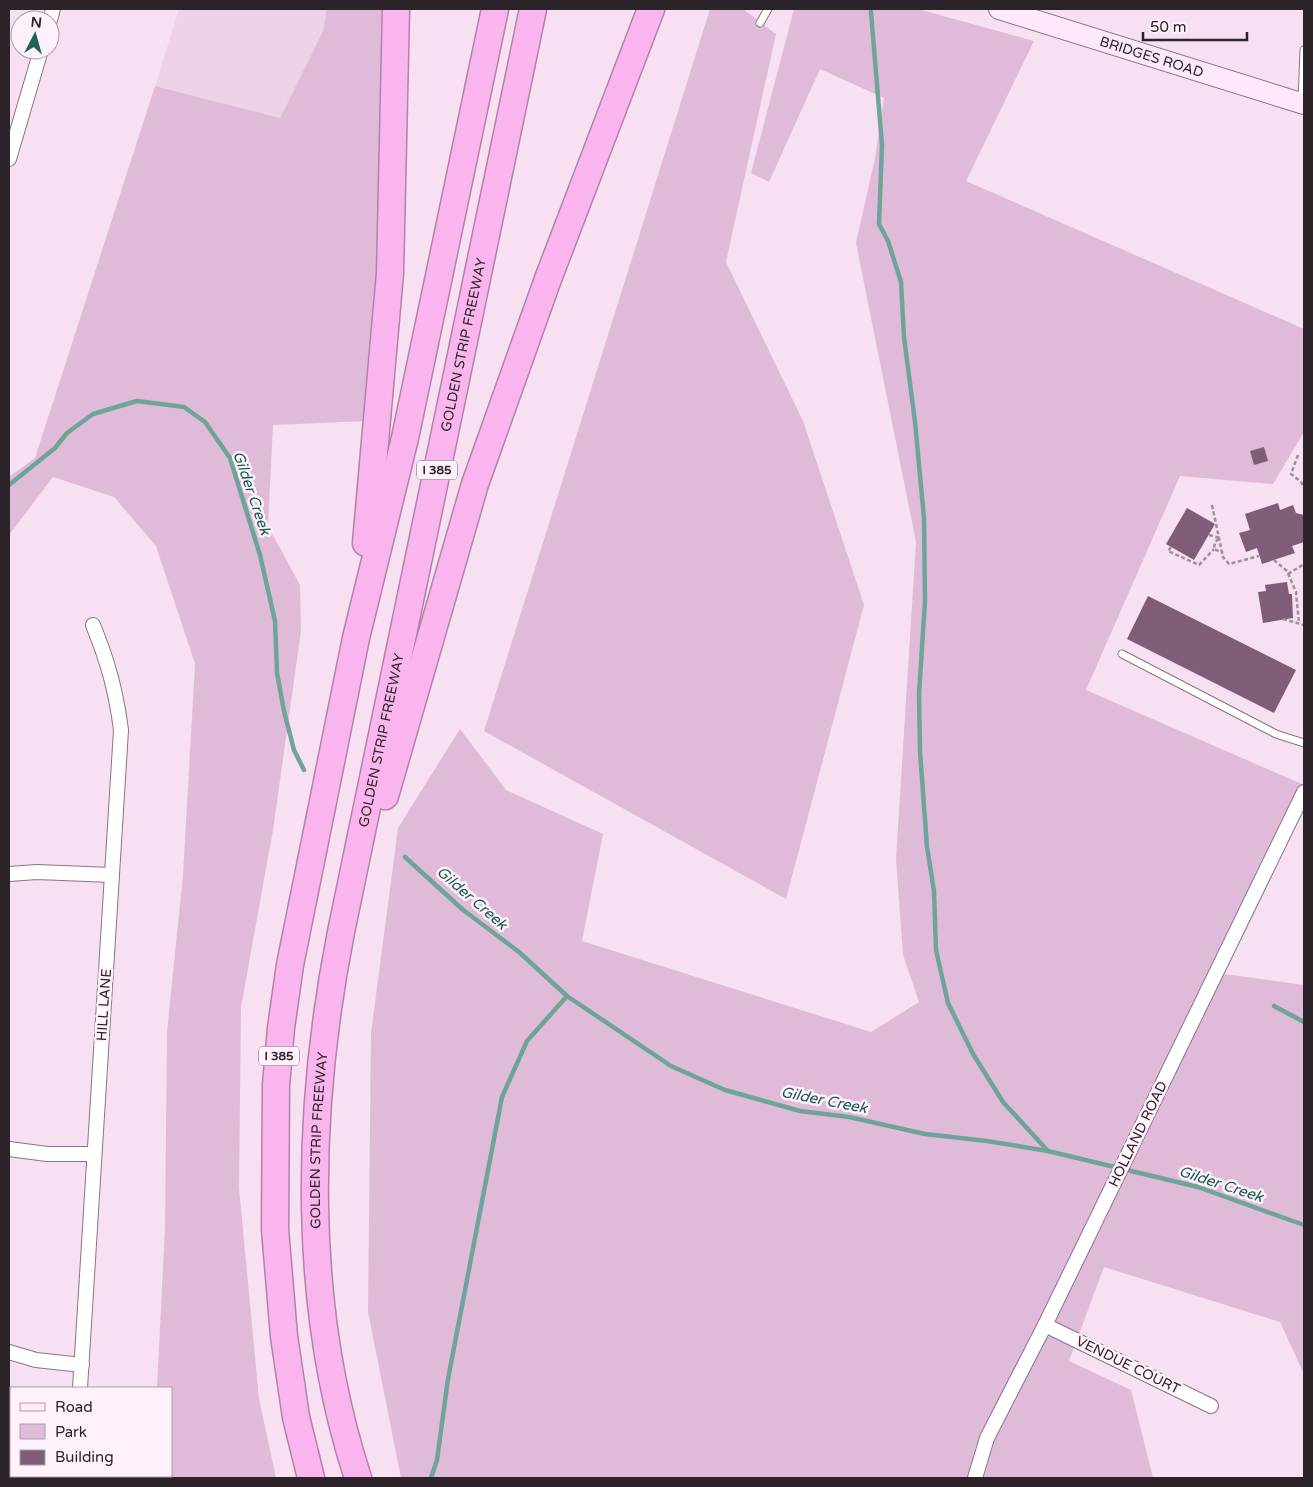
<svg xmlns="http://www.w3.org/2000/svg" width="1313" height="1487" font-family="'Varela Round',sans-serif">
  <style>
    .built { fill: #eed2e8 }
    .green { fill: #e0bbd9 }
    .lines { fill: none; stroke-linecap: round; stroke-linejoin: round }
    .stream { stroke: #6ea598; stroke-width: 4.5 }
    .building { fill: #7f5d79 }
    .lane-casing { stroke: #887584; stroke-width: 9 }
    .street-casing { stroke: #887584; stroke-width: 16 }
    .secondary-casing { stroke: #887584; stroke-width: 22 }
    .highway-casing { stroke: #b282a9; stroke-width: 29 }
    .path { stroke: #9f8f9b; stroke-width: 2.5; stroke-dasharray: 4 2.5; stroke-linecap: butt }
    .lane { stroke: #fff; stroke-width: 7 }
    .street { stroke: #fff; stroke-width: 14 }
    .secondary { stroke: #fee9fa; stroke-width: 20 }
    .highway { stroke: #fab5ee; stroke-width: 26 }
    .labels { text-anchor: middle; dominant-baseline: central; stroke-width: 5; stroke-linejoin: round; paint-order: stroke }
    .shield { fill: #fef1fb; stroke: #6a6168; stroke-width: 1 }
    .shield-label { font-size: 12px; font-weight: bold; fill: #2b2329 }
    .street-label { font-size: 14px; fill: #2b2329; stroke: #fef1fb }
    .water-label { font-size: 15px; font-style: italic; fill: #125c4f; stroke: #fef1fb }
  </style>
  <rect width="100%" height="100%" fill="#f6e0f1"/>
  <!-- built -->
  <path class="built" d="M179,9h148l-4,22 -43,87 -125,-32z"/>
  <!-- green -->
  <g class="green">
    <path d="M327,9h56v172l-16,240 -94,4 -5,101 32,59 1,46 -28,199 -32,177 -2,181 20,211 17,79h-123v-2h18v-88h-14l8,-160 2,-196 16,-157 12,-211 -39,-118 -42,-49 -61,-20 -44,58v-58l26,-19 120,-372 125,32 43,-87z"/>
    <path d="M710,9h33l33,25 -50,228 77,159 61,184 -78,294 -302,-168z"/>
    <path d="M794,9h124l116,32 -68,140 338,148v103l-31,52 -93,-8 -94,214 218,95v17l-87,171 87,12v389l-24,-52 -176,-55 -35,94 62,29 22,88h-752l-33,-166 3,-279 27,-205 62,-99 46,61 97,44 -21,107 289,91 48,-30 -16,-47 -7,-96 20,-317 -60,-299 19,-85 9,-60 -64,-29 -51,113 -18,-9z"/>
  </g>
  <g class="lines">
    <!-- stream -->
    <g class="stream">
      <path d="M871,12l11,133 -3,79 9,17 13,41 3,55 11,85 9,96 1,83 -6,93 1,57 7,96 7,44 2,59 12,53 25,51 30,48 45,49"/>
      <path d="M9,485l46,-37 12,-15 26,-19 44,-13 47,6 21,15 25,36 30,97 15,66 2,52 7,38 10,39 10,20"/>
      <path d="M405,857l57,52 57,43 48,44 104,70 54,24 75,21 49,6 76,17 62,7 61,10 150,36 106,38"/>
      <path d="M1274,1006l30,16"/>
      <path d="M431,1478l6,-18 11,-81 54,-282 25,-56 40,-45"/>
    </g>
  </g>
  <!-- building -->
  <g class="building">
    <path d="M1264,447l4,14 -14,4 -4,-14z"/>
    <path d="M1278,503l2,7 13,-5 3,8 8,2v27l-12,4 3,7 -33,11 -5,-16 -11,4 -7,-19 11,-3 -5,-16z"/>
    <path d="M1187,508l28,16 -21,36 -28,-16z"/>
    <path d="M1287,582l2,12h3l1,24 -30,5 -5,-31 8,-1 -1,-6z"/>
    <path d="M1148,596l148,74 -22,43 -147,-74z"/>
  </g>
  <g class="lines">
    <defs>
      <g id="lane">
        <path d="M760,23l8,-14"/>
        <path d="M1302,102l2,-52"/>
        <path d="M1122,654l154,80 28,9"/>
      </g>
      <g id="street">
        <path d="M50,20l3,-11"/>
        <path d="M9,159l32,-109"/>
        <path d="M9,874l28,-2 75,3"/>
        <path d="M9,1149l38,5h47"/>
        <path d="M1045,1325l166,81"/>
        <path d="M9,1352l27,8 46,5"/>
        <path d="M80,1388l41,-658c-5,-39 -13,-68 -28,-105"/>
        <path d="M42,1478l2,-2"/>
        <path d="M975,1478l12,-40 58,-113 259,-533"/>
      </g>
      <g id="secondary">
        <path id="s1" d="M999,9l305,95"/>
      </g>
      <g id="highway">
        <path d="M366,543l24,-270 6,-264"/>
        <path d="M385,796l90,-312 73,-205 103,-270"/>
        <path d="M311,1478l-15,-61 -12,-81 -9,-107 1,-144 5,-57 9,-63 66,-327 49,-200 90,-429"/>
        <path id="s2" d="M358,1478c-57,-174 -52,-368 -17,-546l192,-923"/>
      </g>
    </defs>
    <!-- lane casing -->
    <use href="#lane" class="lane-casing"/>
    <!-- street casing -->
    <use href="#street" class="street-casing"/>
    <!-- secondary casing -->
    <use href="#secondary" class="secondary-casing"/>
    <!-- highway casing -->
    <use href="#highway" class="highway-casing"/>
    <!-- path -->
    <g class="path">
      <path d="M1298,455l-7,19 10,8 3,6"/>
      <path d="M1212,505l11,52 6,7 30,-8"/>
      <path d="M1209,535l11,3 -5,4 -1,7 9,4"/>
      <path d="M1171,547l-3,4 31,14 15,-16"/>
      <path d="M1274,560l13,11 9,21 3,31"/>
      <path d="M1288,574l16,-10"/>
      <path d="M1283,619l21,6"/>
    </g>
    <!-- lane -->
    <use href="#lane" class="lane"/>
    <!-- street -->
    <use href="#street" class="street"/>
    <!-- secondary -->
    <use href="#secondary" class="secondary"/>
    <!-- highway -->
    <use href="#highway" class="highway"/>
  </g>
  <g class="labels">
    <!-- shield labels -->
    <g class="shield">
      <rect x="417" y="460.5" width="40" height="19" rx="4"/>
      <rect x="259" y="1046.5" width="40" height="19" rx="4"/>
    </g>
    <g class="shield-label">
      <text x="437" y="470">I 385</text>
      <text x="279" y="1056">I 385</text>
    </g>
    <!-- street labels -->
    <g class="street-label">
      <text stroke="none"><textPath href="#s1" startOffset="160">BRIDGES ROAD</textPath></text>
      <text stroke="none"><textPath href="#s2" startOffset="1152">GOLDEN STRIP FREEWAY</textPath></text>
      <text stroke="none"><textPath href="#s2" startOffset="748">GOLDEN STRIP FREEWAY</textPath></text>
      <text transform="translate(104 1005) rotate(-86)">HILL LANE</text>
      <text transform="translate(1138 1134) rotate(-64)">HOLLAND ROAD</text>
      <text stroke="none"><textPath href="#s2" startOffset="342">GOLDEN STRIP FREEWAY</textPath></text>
      <text transform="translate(1128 1365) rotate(26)">VENDUE COURT</text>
    </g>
    <!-- water labels -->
    <g class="water-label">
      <text transform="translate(252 493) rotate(71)">Gilder Creek</text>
      <text transform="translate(472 898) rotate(41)">Gilder Creek</text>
      <text transform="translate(824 1100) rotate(11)">Gilder Creek</text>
      <text transform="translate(1221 1184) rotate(18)">Gilder Creek</text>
    </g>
  </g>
  <!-- border -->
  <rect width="1313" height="1487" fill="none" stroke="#2b2329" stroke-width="20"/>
  <!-- legend -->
  <rect x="10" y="1387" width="162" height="90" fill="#fef1fb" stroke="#aa9fa7"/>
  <rect x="20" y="1403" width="25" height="8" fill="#fee9fa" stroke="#aa9fa7"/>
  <text x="55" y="1412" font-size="15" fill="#2b2329">Road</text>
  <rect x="20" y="1424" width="25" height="15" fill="#e0bbd9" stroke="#aa9fa7"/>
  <text x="55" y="1437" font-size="15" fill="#2b2329">Park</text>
  <rect x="20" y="1450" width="25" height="15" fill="#7f5d79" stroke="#aa9fa7"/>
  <text x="55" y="1462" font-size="15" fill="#2b2329">Building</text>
  <!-- north arrow -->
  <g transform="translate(35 35) rotate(6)"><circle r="24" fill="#fef1fb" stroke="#aa9fa7"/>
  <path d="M0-4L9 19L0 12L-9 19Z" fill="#1e6456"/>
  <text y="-8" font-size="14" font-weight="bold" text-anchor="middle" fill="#2b2329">N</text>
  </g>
  <!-- scale -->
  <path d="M1143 32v8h104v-8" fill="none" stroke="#2b2329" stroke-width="2.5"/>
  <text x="1150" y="32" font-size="15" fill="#2b2329" stroke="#fef1fb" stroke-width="4" paint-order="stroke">50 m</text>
</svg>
